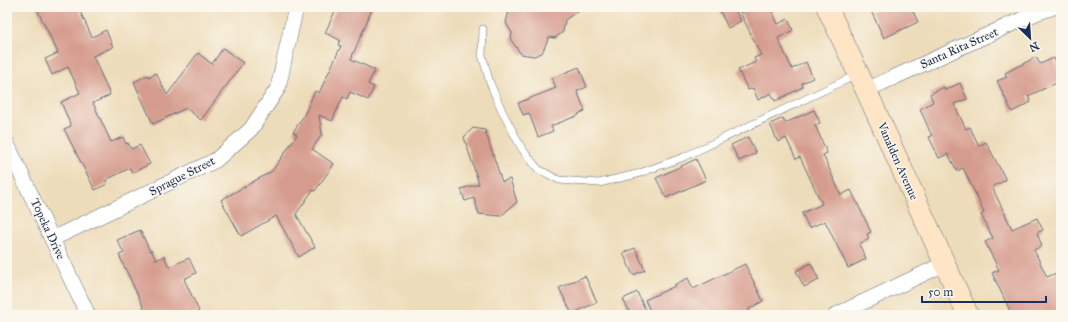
<svg xmlns="http://www.w3.org/2000/svg" width="1068" height="322" font-family="'IM FELL Great Primer',serif">
  <style>
    .building { fill: #d59b8d }
    .lines { fill: none; stroke-linecap: round; stroke-linejoin: round }
    .service-casing { stroke: #646c7e; stroke-width: 8 }
    .minor-casing { stroke: #646c7e; stroke-width: 16 }
    .secondary-casing { stroke: #646c7e; stroke-width: 22 }
    .service { stroke: #fff; stroke-width: 7 }
    .minor { stroke: #fff; stroke-width: 15 }
    .secondary { stroke: #fde5c5; stroke-width: 21 }
    .labels { text-anchor: middle; dominant-baseline: central; stroke-width: 3; stroke-linejoin: round; paint-order: stroke }
    .street-label { font-size: 12px; fill: #1b2f5e; stroke: #fbf7ec }
  </style>
  <rect width="100%" height="100%" fill="#fbf7ec"/>
  <filter id="ink" filterUnits="userSpaceOnUse"><feTurbulence type="fractalNoise" baseFrequency=".025" numOctaves="2"/><feDisplacementMap in="SourceGraphic" scale="8" xChannelSelector="R" yChannelSelector="G"/><feConvolveMatrix kernelMatrix="1 2 1 2 8 2 1 2 1" color-interpolation-filters="sRGB"/></filter>
  <filter id="wash" filterUnits="userSpaceOnUse"><feTurbulence type="fractalNoise" baseFrequency=".012" numOctaves="4" result="noise"/><feDisplacementMap in="SourceGraphic" scale="16" xChannelSelector="R" yChannelSelector="G"/><feGaussianBlur stdDeviation="0.9" result="paint"/><feColorMatrix in="noise" values="0 0 0 0 0 0 0 0 0 0 0 0 0 0 0 0 0 1.4 0 .05"/><feComposite in="paint" operator="in"/></filter>
  <g filter="url(#wash)">
    <rect width="100%" height="100%" fill="#eddcb9"/>
    <g id="blocks">
      <!-- building -->
      <g class="building">
        <path d="M36,7h42l14,30 14,-7 7,17 -20,9 17,39 -17,8 18,39 12,-5 3,7 2,-1 3,6 9,-4 10,19 -18,9 -2,-5 -24,12 1,4 -12,6 -31,-61 7,-3 -10,-24 19,-9 -12,-26 -16,8 -7,-16 13,-6z"/>
        <path d="M337,7h36l-22,52 24,11 -7,14 6,3 -6,13 -18,-8 -3,7 -4,-2 -11,24 -13,-6 3,19 -10,15 22,15 -19,27 -2,-1 -17,24 19,33 -16,10 -23,-41 -35,20 -20,-36 51,-29 25,-36 -4,-3 10,-15 12,-26 4,2 22,-47 -3,-1 2,-5 -15,-7z"/>
        <path d="M514,7h68l-17,13 -2,12 -8,6 -6,-1 -7,16 -8,3 -13,-2 -10,-14 1,-7 -6,-10 3,-13z"/>
        <path d="M718,7h16l7,14 -13,7z"/>
        <path d="M750,7h20l8,17 10,-5 5,11 -15,8 14,31 14,-7 7,16 -11,5 1,4 -28,14 -4,-8 -13,7 -5,-12 -5,2 -10,-20 18,-8 -2,-4 7,-3 -21,-43z"/>
        <path d="M879,7h32l7,15 -34,16 -13,-27z"/>
        <path d="M223,48l20,15 -42,57 -15,-12 -33,16 -19,-42 14,-7 1,2 7,-4 11,22 31,-42 14,11z"/>
        <path d="M1036,57l4,7 14,-6 7,16v7l-33,15 3,6 -19,10 -15,-31 10,-4 -2,-4z"/>
        <path d="M579,67l8,20 -10,4 8,20 -7,3 1,1 -28,11 2,5 -15,6 -9,-24 -6,2 -5,-12 38,-15 -4,-10z"/>
        <path d="M960,83l7,16 -13,5 12,25 4,-2 9,19 7,-4 20,38 -14,7 20,42 25,-11 6,12 -6,3 5,13 -8,4 13,27 14,-6v44h-49l-20,-42 7,-3 -14,-28 8,-4 -12,-23 3,-2 -5,-12 -16,-33 -6,3 -9,-17 -9,4 -10,-21 3,-1 -12,-27 13,-7 -3,-8 14,-7 1,3z"/>
        <path d="M814,110l6,13 -5,2 12,28 -4,2 18,40 10,-5 20,42 -4,2 2,5 -10,5 7,15 -18,9 -23,-47 -16,7 -7,-15 20,-9 -22,-47 -4,2 -10,-21 -8,4 -8,-18 13,-6 2,5z"/>
        <path d="M473,128l12,2 17,52 8,-3 7,23 -16,14 -22,-2 -5,-16 -9,3 -4,-12 18,-5 -15,-47z"/>
        <path d="M748,137l8,16 -17,8 -8,-16z"/>
        <path d="M696,159l10,21 -40,18 -10,-20z"/>
        <path d="M140,230l10,21 1,-1 5,10 8,-4 5,11 20,-9 7,15 -12,6 15,32 -9,4h-43l-28,-60 5,-2 -7,-13z"/>
        <path d="M635,248l10,22 -12,5 -10,-22z"/>
        <path d="M811,263l8,17 -15,7 -8,-16z"/>
        <path d="M745,264l18,37 -14,8v3l-6,3h-91l-7,-15 30,-14 -1,-1 14,-7 5,11z"/>
        <path d="M585,276l12,26 -25,12 -13,-26z"/>
        <path d="M637,292l11,23h-17l-8,-16z"/>
      </g>
    </g>
  </g>
  <g filter="url(#ink)">
    <use href="#blocks" fill-opacity="0" stroke="#646c7e" stroke-width="1"/>
    <g class="lines">
      <defs>
        <path id="service" d="M483,29l-1,26 8,28 13,30 19,36 16,20 21,11 40,3 38,-9 47,-17 172,-82"/>
        <g id="minor">
          <path d="M866,90l170,-77 18,-6"/>
          <path d="M7,144l81,171"/>
          <path d="M52,239l164,-79 35,-31 27,-41 18,-81"/>
          <path d="M836,315l108,-51"/>
        </g>
        <path id="secondary" d="M827,7l39,83 102,225"/>
      </defs>
      <!-- service casing -->
      <use href="#service" class="service-casing"/>
      <!-- minor casing -->
      <use href="#minor" class="minor-casing"/>
      <!-- secondary casing -->
      <use href="#secondary" class="secondary-casing"/>
      <!-- service -->
      <use href="#service" class="service"/>
      <!-- minor -->
      <use href="#minor" class="minor"/>
      <!-- secondary -->
      <use href="#secondary" class="secondary"/>
    </g>
  </g>
  <g class="labels">
    <!-- street labels -->
    <g class="street-label">
      <text transform="translate(959 48) rotate(-24)">Santa Rita Street</text>
      <text transform="translate(898 161) rotate(66)">Vanalden Avenue</text>
      <text transform="translate(182 176) rotate(-27)">Sprague Street</text>
      <text transform="translate(48 229) rotate(65)">Topeka Drive</text>
    </g>
  </g>
  <!-- margin -->
  <rect width="1068" height="322" fill="none" stroke="#fbf7ec" stroke-width="24"/>
  <!-- north arrow -->
  <g transform="translate(1030 38) rotate(155)" stroke="#fbf7ec" stroke-width="3" paint-order="stroke">
  <path d="M0-3L7 15L0 10L-7 15Z" fill="#1b2f5e"/>
  <text y="-6" font-size="11" font-weight="bold" text-anchor="middle" fill="#1b2f5e">N</text>
  </g>
  <!-- scale -->
  <path d="M922 296v6h124v-6" fill="none" stroke="#1b2f5e" stroke-width="2"/>
  <text x="928" y="296" font-size="12" fill="#1b2f5e" stroke="#fbf7ec" stroke-width="3" paint-order="stroke">50 m</text>
</svg>
